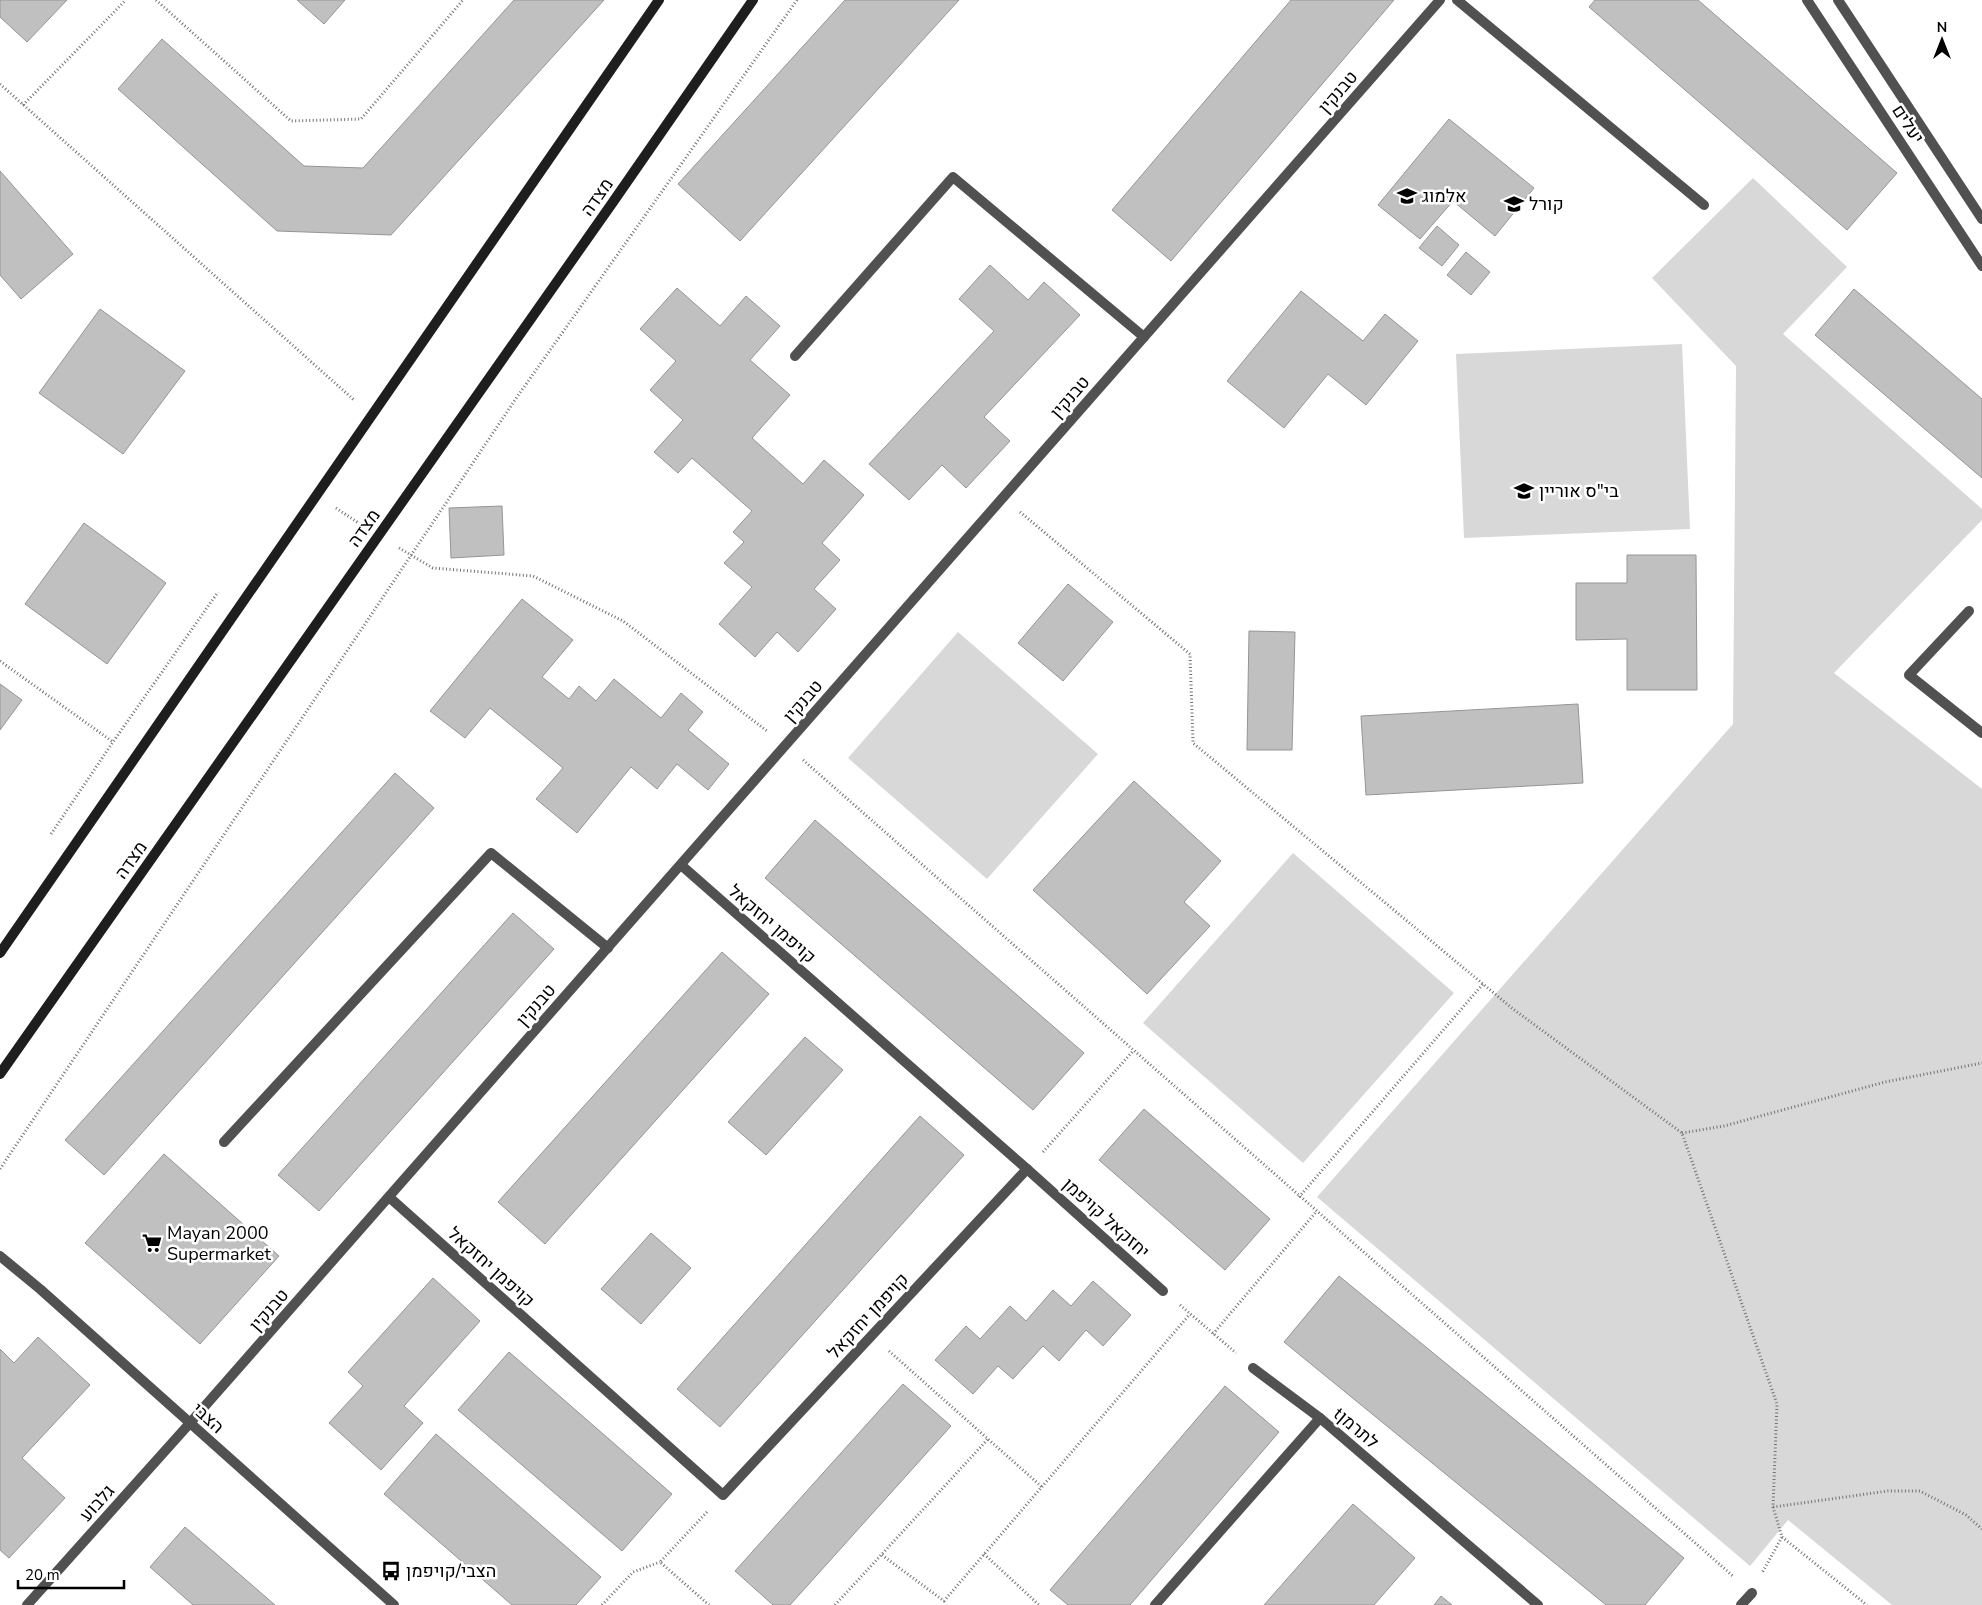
<svg xmlns="http://www.w3.org/2000/svg" width="1982" height="1605" font-family="'Nunito Sans',Heebo,sans-serif">
  <style>
    .green { fill: #d8d8d8 }
    .building { fill: #c0c0c0; stroke: #959595 }
    .lines { fill: none; stroke-linecap: round; stroke-linejoin: round }
    .path { stroke: #737373; stroke-width: 3; stroke-dasharray: 1 2.5; stroke-linecap: butt }
    .service { stroke: #515151; stroke-width: 10 }
    .minor { stroke: #515151; stroke-width: 10 }
    .tertiary { stroke: #515151; stroke-width: 10 }
    .secondary { stroke: #1e1e1e; stroke-width: 10 }
    .labels { text-anchor: middle; dominant-baseline: central; stroke-width: 5; stroke-linejoin: round; paint-order: stroke }
    .street-label { font-size: 18px; fill: #000; stroke: #fff }
    .poi-label { font-size: 18px; fill: #000; stroke: #fff; text-anchor: start }
  </style>
  <rect width="100%" height="100%" fill="#fff"/>
  <!-- green -->
  <g class="green">
    <path d="M1753,178l94,89 -64,67 199,175v11l-148,153 148,116v816h-90l-104,-85 -38,46 -433,-369 416,-473 3,-358 -84,-88z"/>
    <path d="M1682,344l8,185 -226,9 -8,-184z"/>
    <path d="M958,632l140,122 -111,125 -139,-121z"/>
    <path d="M1293,853l161,140 -151,170 -160,-140z"/>
  </g>
  <!-- building -->
  <g class="building">
    <path d="M0,0h67l-40,42 -27,-25z"/>
    <path d="M297,0h48l-21,24z"/>
    <path d="M514,0h90l-213,235 -114,-4 -159,-142 44,-50 142,127 59,2z"/>
    <path d="M845,0h114l-219,241 -62,-57z"/>
    <path d="M1291,0h103l-223,261 -59,-51z"/>
    <path d="M1595,0h103l199,173 -50,57 -258,-223z"/>
    <path d="M1449,119l85,69 -39,48 -42,-35 -33,38 -42,-34z"/>
    <path d="M0,171l73,83 -52,45 -21,-24z"/>
    <path d="M1437,226l22,19 -17,21 -23,-18z"/>
    <path d="M1466,252l24,20 -19,23 -24,-20z"/>
    <path d="M990,265l38,35 16,-18 36,33 -96,102 26,24 -44,47 -24,-23 -33,35 -40,-36 125,-133 -35,-32z"/>
    <path d="M677,288l43,38 26,-30 34,30 -30,34 40,35 -38,43 51,46 21,-24 40,35 -42,48 18,17 -26,29 22,20 -38,43 -21,-20 -22,25 -36,-33 33,-37 -28,-24 20,-21 -11,-10 19,-21 -60,-53 -14,15 -24,-21 29,-32 -33,-30 26,-29 -36,-32z"/>
    <path d="M1854,289l128,110v79l-167,-143z"/>
    <path d="M1301,291l62,50 22,-27 33,27 -52,64 -38,-31 -44,54 -57,-47z"/>
    <path d="M100,309l85,62 -62,83 -84,-61z"/>
    <path d="M502,506l2,49 -53,3 -2,-50z"/>
    <path d="M84,523l82,60 -59,81 -82,-60z"/>
    <path d="M1627,555h69l1,135h-70v-51l-51,1v-57h51z"/>
    <path d="M1068,584l45,38 -50,59 -45,-38z"/>
    <path d="M522,599l51,41 -31,37 27,22 10,-13 17,15 18,-22 47,39 20,-25 22,19 -15,18 41,34 -21,26 -31,-26 -20,25 -26,-22 -54,66 -41,-34 27,-31 -73,-60 -25,30 -35,-27z"/>
    <path d="M1249,631l46,1 -3,118h-45z"/>
    <path d="M0,684l22,16 -22,30z"/>
    <path d="M1578,704l5,79 -217,12 -5,-79z"/>
    <path d="M395,773l39,35 -330,367 -39,-35z"/>
    <path d="M1134,781l87,80 -37,41 26,24 -63,68 -114,-104z"/>
    <path d="M815,820l269,233 -51,57 -268,-232z"/>
    <path d="M513,913l41,36 -235,262 -41,-36z"/>
    <path d="M722,952l47,42 -224,250 -47,-42z"/>
    <path d="M805,1037l38,33 -77,85 -38,-33z"/>
    <path d="M1144,1109l126,110 -45,51 -126,-110z"/>
    <path d="M920,1116l44,39 -244,272 -43,-38z"/>
    <path d="M164,1154l115,102 -79,88 -115,-101z"/>
    <path d="M651,1233l40,35 -50,56 -40,-35z"/>
    <path d="M1339,1276l345,282 -39,47h-39l-322,-263z"/>
    <path d="M433,1278l47,43 -76,85 19,17 -42,47 -52,-47 34,-37 -15,-14z"/>
    <path d="M1093,1281l38,34 -28,31 -17,-16 -27,31 -16,-15 -30,33 -15,-13 -25,28 -38,-34 31,-34 14,13 30,-33 16,15 27,-31 18,16z"/>
    <path d="M38,1337l52,48 -68,73 43,40 -56,60 -9,-8v-201l14,14z"/>
    <path d="M509,1352l163,142 -50,57 -164,-141z"/>
    <path d="M903,1384l48,42 -161,179h-17l-38,-34z"/>
    <path d="M1225,1386l54,46 -149,173h-62l-18,-15z"/>
    <path d="M436,1434l165,143 -25,28h-64l-128,-111z"/>
    <path d="M1353,1504l62,54 -41,47h-110z"/>
    <path d="M185,1527l90,78h-82l-43,-38z"/>
    <path d="M1441,1596l11,9h-18z"/>
  </g>
  <g class="lines">
    <!-- path -->
    <g class="path">
      <path d="M156,0l135,121 70,-2 102,-119"/>
      <path d="M0,84l354,316"/>
      <path d="M23,105l103,-105"/>
      <path d="M336,508l24,16"/>
      <path d="M1020,512l170,142 3,89 320,266 169,124 95,271 -4,103 9,30 -20,36"/>
      <path d="M399,548l34,20 100,8 90,45 144,110"/>
      <path d="M0,661l113,81"/>
      <path d="M803,760l931,817"/>
      <path d="M51,834l62,-92 105,-150"/>
      <path d="M1682,1133l42,-7 161,-44 97,-19"/>
      <path d="M1043,1152l90,-101"/>
      <path d="M0,1169l517,-772 280,-397"/>
      <path d="M1299,1197l184,-213"/>
      <path d="M1180,1305l56,48"/>
      <path d="M1213,1334l103,-122"/>
      <path d="M889,1351l153,136"/>
      <path d="M1773,1507l115,-16h32l46,24 16,14"/>
      <path d="M707,1512l-47,50 49,43"/>
      <path d="M1782,1537l85,68"/>
      <path d="M984,1554l55,51"/>
      <path d="M882,1555l62,46 246,-287"/>
      <path d="M602,1605l31,-33 27,-10"/>
      <path d="M835,1605l153,-166"/>
    </g>
    <!-- service -->
    <g class="service">
      <path d="M1457,0l247,205"/>
      <path d="M795,356l158,-179 191,160"/>
      <path d="M1969,611l-60,64 73,58"/>
      <path d="M224,1142l267,-289 117,95"/>
    </g>
    <!-- minor -->
    <g class="minor">
      <path d="M1027,1169l136,122"/>
      <path d="M389,1197l334,298 304,-326 -346,-304"/>
      <path d="M0,1256l40,33 354,316"/>
      <path d="M1253,1368l67,50"/>
      <path d="M27,1605l163,-182 1250,-1423"/>
      <path d="M1155,1605l165,-187 218,187"/>
      <path d="M1741,1605l11,-12"/>
    </g>
    <!-- tertiary -->
    <g class="tertiary">
      <path d="M1807,0l175,266"/>
      <path d="M1838,0l144,219"/>
    </g>
    <!-- secondary -->
    <g class="secondary">
      <path d="M0,953l659,-953"/>
      <path d="M0,1074l613,-872 140,-202"/>
    </g>
  </g>
  <!-- icons -->
  <defs>
    <symbol id="school-bare" viewBox="-9 -9 18 18"><path d="M0-5L7-2L0 1L-7-2ZM-4 1L0 2.5L4 1V4Q0 6-4 4Z" fill="#000" stroke="#fff" stroke-width="2.5" paint-order="stroke"/></symbol>
    <symbol id="supermarket-bare" viewBox="-9 -9 18 18"><path d="M-6-5.5h2.5l.6 2H6L4.5 2H-2.5L-4.4-4H-6ZM-1.5 3.2a1.3 1.3 0 1 0 .1 0ZM3 3.2a1.3 1.3 0 1 0 .1 0Z" fill="#000" stroke="#fff" stroke-width="2.5" paint-order="stroke"/></symbol>
    <symbol id="bus-bare" viewBox="-9 -9 18 18"><path d="M-5-6H5V4H4V6H2V4H-2V6H-4V4H-5ZM-3.5-4V0h7V-4ZM-3.5 1.2v1.5H-2V1.2ZM2 1.2v1.5H3.5V1.2Z" fill="#000" stroke="#fff" stroke-width="2.5" paint-order="stroke"/></symbol>
  </defs>
  <g fill-rule="evenodd">
    <use href="#school-bare" x="1393" y="182" width="28" height="28"/>
    <use href="#school-bare" x="1500" y="190" width="28" height="28"/>
    <use href="#school-bare" x="1510" y="477" width="28" height="28"/>
    <use href="#supermarket-bare" x="138" y="1229" width="28" height="28"/>
    <use href="#bus-bare" x="377" y="1557" width="28" height="28"/>
  </g>
  <g class="labels">
    <!-- street labels -->
    <g class="street-label">
      <text transform="translate(1338 92) rotate(-49)">טבנקין</text>
      <text transform="translate(1908 124) rotate(57)">יעלים</text>
      <text transform="translate(597 197) rotate(-55)">מצדה</text>
      <text transform="translate(1070 397) rotate(-49)">טבנקין</text>
      <text transform="translate(364 528) rotate(-55)">מצדה</text>
      <text transform="translate(803 701) rotate(-49)">טבנקין</text>
      <text transform="translate(131 860) rotate(-55)">מצדה</text>
      <text transform="translate(772 924) rotate(41)">קויפמן יחזקאל</text>
      <text transform="translate(536 1005) rotate(-49)">טבנקין</text>
      <text transform="translate(1106 1218) rotate(42)">יחזקאל קויפמן</text>
      <text transform="translate(491 1267) rotate(42)">קויפמן יחזקאל</text>
      <text transform="translate(269 1310) rotate(-49)">טבנקין</text>
      <text transform="translate(868 1316) rotate(-47)">קויפמן יחזקאל</text>
      <text transform="translate(208 1418) rotate(42)">הצבי</text>
      <text transform="translate(1356 1428) rotate(40)">tלתרמן</text>
      <text transform="translate(97 1503) rotate(-48)">גלבוע</text>
    </g>
    <!-- poi labels -->
    <g class="poi-label">
      <text x="1422" y="196">אלמוג</text>
      <text x="1529" y="204">קורל</text>
      <text x="1539" y="491">בי"ס אוריין</text>
      <text x="167" y="1233">Mayan 2000<tspan x="167" dy="21">Supermarket</tspan></text>
      <text x="406" y="1571">הצבי/קויפמן</text>
    </g>
  </g>
  <!-- north arrow -->
  <g transform="translate(1942 40)" stroke="#ffffff" stroke-width="4" paint-order="stroke">
  <path d="M0-4L9 19L0 12L-9 19Z" fill="#000000"/>
  <text y="-8" font-size="14" font-weight="bold" text-anchor="middle" fill="#000000">N</text>
  </g>
  <!-- scale -->
  <path d="M18 1580v8h106v-8" fill="none" stroke="#000000" stroke-width="2.5"/>
  <text x="25" y="1580" font-size="15" fill="#000000" stroke="#ffffff" stroke-width="4" paint-order="stroke">20 m</text>
</svg>
